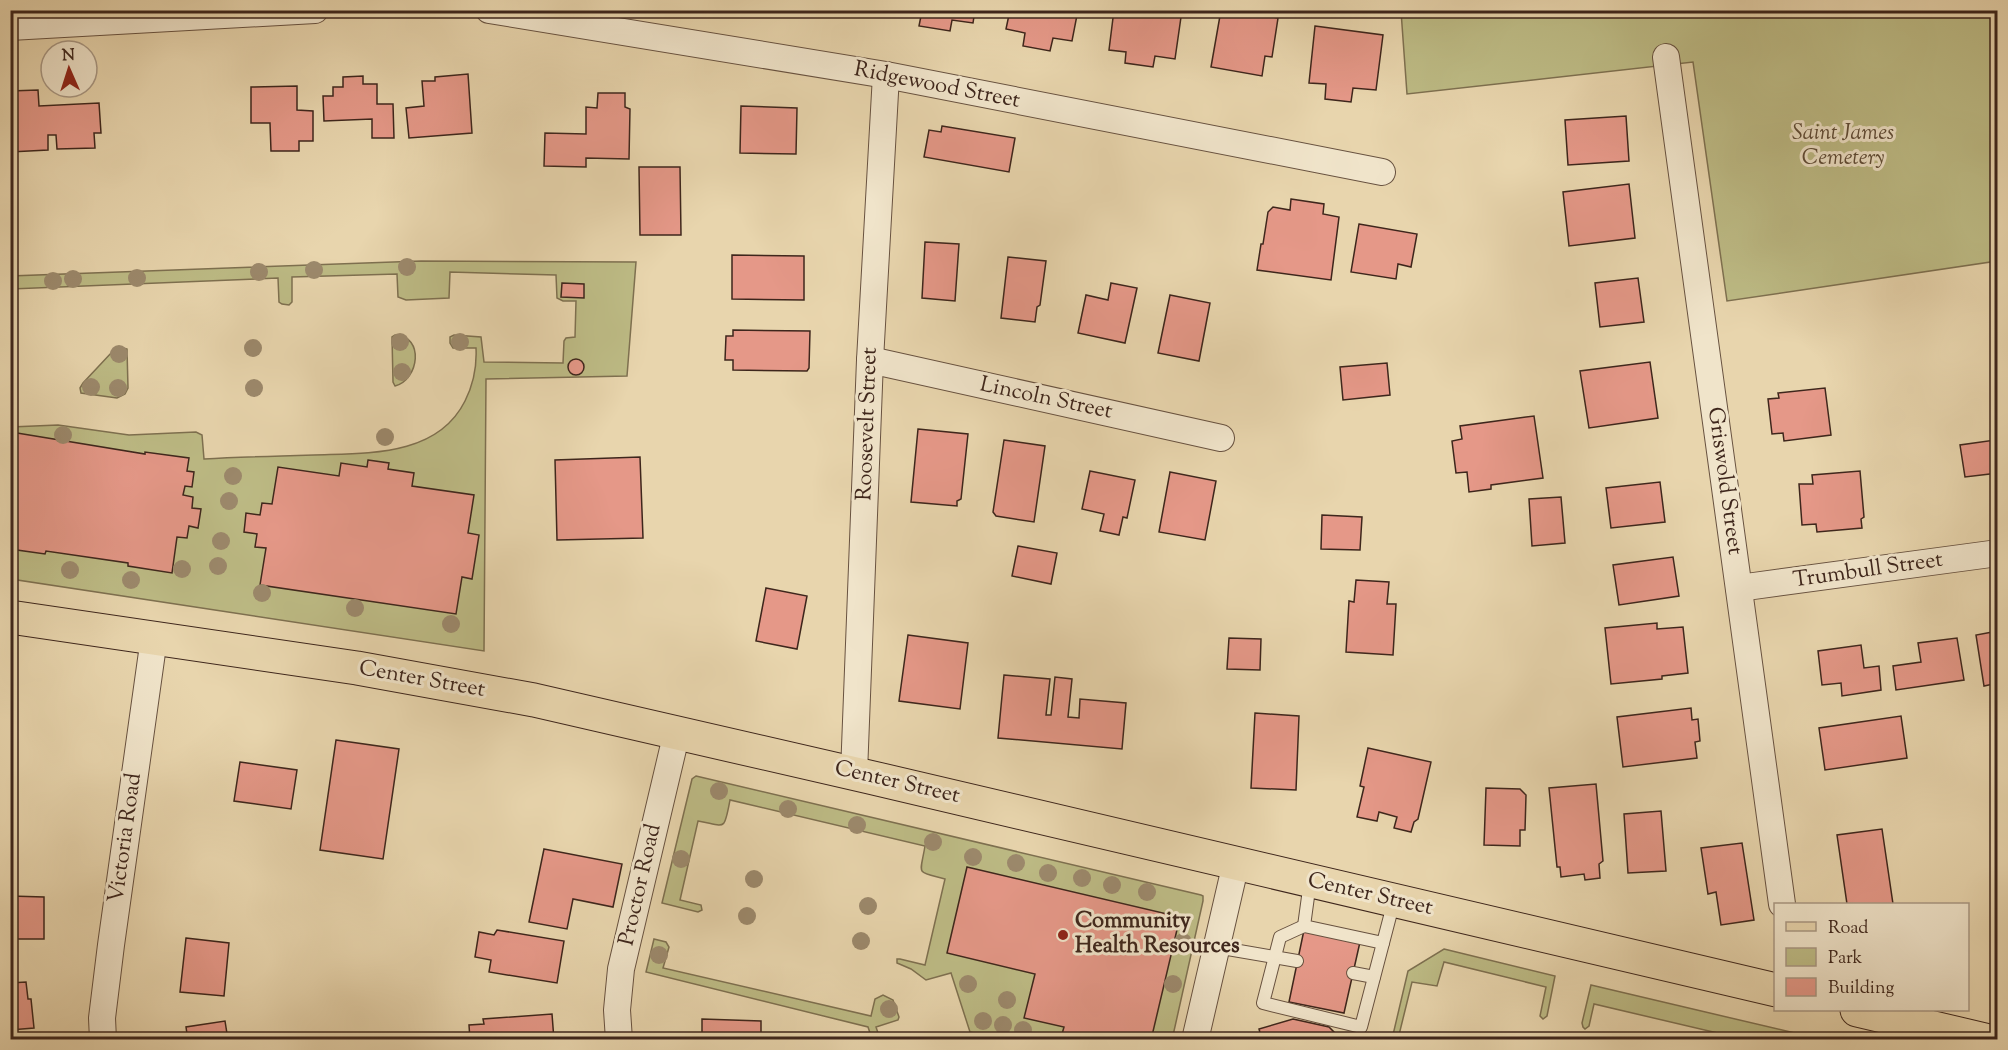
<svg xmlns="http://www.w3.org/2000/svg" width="2008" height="1050" font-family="'Sorts Mill Goudy',serif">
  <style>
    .green { fill: #bdbb85; stroke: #7e7050; stroke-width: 1.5 }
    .building { fill: #e59888; stroke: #3e261c; stroke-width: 1.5 }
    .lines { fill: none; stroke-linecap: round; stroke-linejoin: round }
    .lane-casing { stroke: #685240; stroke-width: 14 }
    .street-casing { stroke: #685240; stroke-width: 28 }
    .primary-casing { stroke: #3e261c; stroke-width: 35 }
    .lane { stroke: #f0e4ca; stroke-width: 12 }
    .street { stroke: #f0e4ca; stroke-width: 26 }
    .primary { stroke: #e8d5ad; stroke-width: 33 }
    .tree { fill: #9c896c }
    .poi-dot { fill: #8f2418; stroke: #f0e4ca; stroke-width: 2 }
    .labels { text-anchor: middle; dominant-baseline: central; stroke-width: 6; stroke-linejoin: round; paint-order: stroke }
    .street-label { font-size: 22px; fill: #3e261c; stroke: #f0e4ca }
    .park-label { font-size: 22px; font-style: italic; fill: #5e4b36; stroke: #f0e4ca }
    .poi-label { font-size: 22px; font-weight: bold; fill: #3e261c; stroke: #f0e4ca; text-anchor: start }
  </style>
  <rect width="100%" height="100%" fill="#e8d5ad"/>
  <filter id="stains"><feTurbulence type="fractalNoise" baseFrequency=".00333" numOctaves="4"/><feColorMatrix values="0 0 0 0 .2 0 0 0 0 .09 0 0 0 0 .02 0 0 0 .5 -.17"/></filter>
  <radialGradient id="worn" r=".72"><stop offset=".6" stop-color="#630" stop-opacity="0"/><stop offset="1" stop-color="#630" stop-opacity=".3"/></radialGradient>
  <!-- green -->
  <g class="green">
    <path d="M1401,11h596v250l-270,40 -34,-239 -286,32z"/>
    <path d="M421,261l215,1 -9,114 -141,3 -2,272 -473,-72v-152l47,-2 71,10 67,-3 6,3 2,24c36,-2 73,-3 110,-4 53,-2 123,2 151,-54 9,-18 12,-34 11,-53h-23l-3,-5v-6l4,-2 27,2 3,25 79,1 1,-22 2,-3 9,-1 1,-36h-13l-6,-3 -1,-23 -106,-3 -1,26 -43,2 -8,-3 -1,-23 -105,3v25l-3,3 -7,-1 -3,-2 -1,-24 -267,11 -1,-13z"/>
    <path d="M395,335c30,1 24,45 0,51l-2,-4 -1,-45z"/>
    <path d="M119,347l8,2 1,39 -3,6 -8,4 -36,-5 -1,-5 3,-5 29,-31z"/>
    <path d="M696,776l505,119 2,1v5l-31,139h-171l-31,-8 -19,-59 -25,7 -15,-11 -14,-6v-4h3l25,6 20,-86c-30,-8 -25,-3 -20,-33l-195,-46c-6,32 -4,26 -32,21l-18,79 21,5 1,5 -4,2 -36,-9 30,-124z"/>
    <path d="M654,939l12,3 3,5 -6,21 208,48 4,-17 8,-4 10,5 6,17 -1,3 -22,7 4,12h-8l-4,-12 -222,-55z"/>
    <path d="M1444,949l111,27 -8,40 -4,3 -3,-3 6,-29 -102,-25 -7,24 -25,-4 -14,57h-6l16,-68z"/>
    <path d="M1591,985l229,54h-77l-149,-35 -5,22 -4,3 -2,-2 -1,-4z"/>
  </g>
  <!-- building -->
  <g class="building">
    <path d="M902,10h73l-2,13 -21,-3 -2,11 -31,-5 2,-10 -20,-3z"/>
    <path d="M1010,10h68l-6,31 -19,-3 -3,13 -27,-5 2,-13 -19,-4z"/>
    <path d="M1114,10h68l-7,49 -20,-3 -2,11 -28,-4 1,-11 -17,-2z"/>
    <path d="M1221,10h13l44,8 -6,39 -7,-1 -3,20 -51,-9z"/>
    <path d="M1315,26l68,9 -7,55 -23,-2 -2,14 -26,-3 1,-15 -17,-1z"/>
    <path d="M468,74l4,59 -63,5 -3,-30 18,-2 -2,-25h13v-4z"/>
    <path d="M363,76v8h14v20h16l1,34h-22v-19l-48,2 -1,-25h10v-9h10v-10z"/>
    <path d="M297,86v24l16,1v30h-14v10h-28l-1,-28h-19v-36z"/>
    <path d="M38,90l1,16 60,-3 2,30h-7l1,15 -38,1 -1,-14h-8v15l-38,2v-61z"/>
    <path d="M598,93h27v14l5,2 -1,50 -43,-1v9l-42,-1 1,-33 41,1v-27l11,1z"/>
    <path d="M741,106l56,2 -1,46 -56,-1z"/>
    <path d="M1626,116l3,45 -61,4 -3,-45z"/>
    <path d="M942,126l73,12 -6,34 -85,-15 5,-27 12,2z"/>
    <path d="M639,167h41l1,68h-41z"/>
    <path d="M1629,184l6,54 -66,8 -6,-54z"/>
    <path d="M1291,199l33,5 -1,10 16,3 -8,63 -74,-10 4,-26h2l5,-32 5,-5 17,3z"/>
    <path d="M1359,224l58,10 -6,33 -13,-3 -2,15 -45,-7z"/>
    <path d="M925,242l34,2 -4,57 -33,-3z"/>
    <path d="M732,255l72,1v44l-72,-1z"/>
    <path d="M1008,257l38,4 -6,44 -3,2 -2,15 -34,-4z"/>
    <path d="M1638,278l6,44 -44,5 -5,-44z"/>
    <path d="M562,283l22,1v14l-23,-1z"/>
    <path d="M1111,283l26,5 -12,55 -47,-10 8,-38 22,5z"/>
    <path d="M1170,295l40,8 -11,58 -41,-8z"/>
    <path d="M733,330l77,1 -1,37 -2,3 -74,-1v-10h-8l1,-24h7z"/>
    <circle cx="576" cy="367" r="8"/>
    <path d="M1650,362l8,56 -69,10 -9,-57z"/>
    <path d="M1387,363l3,32 -47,5 -3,-33z"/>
    <path d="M1825,388l6,47 -47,6 -1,-8 -11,1 -4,-35 11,-1 -1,-5z"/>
    <path d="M1534,416l9,62 -52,7v4l-22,3 -2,-20 -11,1 -4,-32 10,-2 -2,-13z"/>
    <path d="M918,429l50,5 -7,65 -4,2v5l-46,-4z"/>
    <path d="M17,433l128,21v-2l44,6 -2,13 7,1 -2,15 -7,-1 -2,9 10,2 -1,11 9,1 -3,19 -9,-2 -2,12 -10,-1 -5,36 -44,-7v-3l-82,-12 -1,3 -35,-5v-79z"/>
    <path d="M1004,440l41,6 -11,76 -38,-6 -3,-4z"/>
    <path d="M1995,440l3,33 -33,4 -5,-32z"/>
    <path d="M640,457l3,81 -86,2 -2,-80z"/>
    <path d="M368,460l21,3 -1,6 26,4 -2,13 62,9 -6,38 11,2 -7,44 -10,-2 -6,37 -196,-29 6,-37 -11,-1 2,-13 -13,-2 1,-9 1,-10 14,2 2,-12 10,1 6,-37 61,9 2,-13 26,4z"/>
    <path d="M1090,471l45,9 -8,38 -4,-1 -4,18 -19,-4 4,-17 -22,-5z"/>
    <path d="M1860,471l4,46 -3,2 1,9 -45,4 -1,-8 -14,1 -3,-41h14l-1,-9z"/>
    <path d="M1170,472l46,9 -11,59 -46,-8z"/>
    <path d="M1660,482l5,40 -54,6 -5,-40z"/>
    <path d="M1561,497l4,46 -33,3 -3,-47z"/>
    <path d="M1322,515l40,2 -2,33 -39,-1z"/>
    <path d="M1018,546l39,7 -6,31 -39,-8z"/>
    <path d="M1673,557l6,39 -60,9 -6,-40z"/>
    <path d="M1356,580l33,2 -2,22h9l-3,51 -47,-3 3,-51 5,1z"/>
    <path d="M766,588l41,8 -10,53 -41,-8z"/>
    <path d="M1657,623v6l26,-2 5,46 -26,3v3l-51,5 -6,-56z"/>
    <path d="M1998,631v52l-14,3 -8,-51z"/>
    <path d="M908,635l60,8 -8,66 -61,-8z"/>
    <path d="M1229,638l32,1 -1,31 -33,-1z"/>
    <path d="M1957,638l7,42 -68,10 -3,-24 28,-4 -3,-19z"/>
    <path d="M1861,645l3,23 15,-2 2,24 -39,6 -1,-13 -19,2 -4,-34z"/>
    <path d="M1004,675l46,4 -4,36h5l4,-38 17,2 -4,38 11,1 1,-19 46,4 -4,46 -124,-11z"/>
    <path d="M1691,708l1,12 6,-1 2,22 -5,1 2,16 -74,9 -6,-50z"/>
    <path d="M1255,713l44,3 -3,74 -45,-2z"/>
    <path d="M1901,716l6,42 -82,12 -6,-42z"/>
    <path d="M336,740l63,9 -16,110 -63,-9z"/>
    <path d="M1368,748l63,14 -13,57 -4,3 -3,10 -17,-4 3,-11 -18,-5 -2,9 -20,-4 7,-30 -4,-1z"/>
    <path d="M240,762l57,8 -6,39 -57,-8z"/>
    <path d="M1596,784l7,77 -4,3 1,14 -15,2 -1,-6 -23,3 -1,-10h-3l-8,-79z"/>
    <path d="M1486,788l34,1 6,6 -1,35h-5v16l-36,-1z"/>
    <path d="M1661,811l5,60 -38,2 -4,-59z"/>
    <path d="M1882,829l11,75h-46l-10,-69z"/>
    <path d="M1742,843l12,77 -33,5 -5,-33 -8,2 -7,-46z"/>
    <path d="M544,849l78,15 -9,43 -40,-8 -6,30 -38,-7z"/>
    <path d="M967,867l213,50 -29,123h-66l-23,-6 2,-7 -40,-9 11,-44 -88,-21z"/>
    <path d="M10,896l34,1v42h-34z"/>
    <path d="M497,930l67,11 -7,42 -68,-11 2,-12 -16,-3 4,-25 15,3z"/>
    <path d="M1304,930l56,12 -16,71 -55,-11z"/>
    <path d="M186,938l43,5 -5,53 -44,-4z"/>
    <path d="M26,982l2,17h3l3,29 -24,2v-47z"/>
    <path d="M552,1014l2,26h-84l-1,-15 15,-1 -1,-5z"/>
    <path d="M702,1019l59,2v19h-59z"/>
    <path d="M1293,1019l36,8 13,13h-80l-3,-11z"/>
    <path d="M225,1021l3,19h-51l-1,-5 11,-1 -1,-7z"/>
  </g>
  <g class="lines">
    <defs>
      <g id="lane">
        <path d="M1310,882l-6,44 79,17 11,-42"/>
        <path d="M1304,926l-24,11 -17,66 98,24 22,-84"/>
        <path d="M1216,947l81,14"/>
        <path d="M1353,973l21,4"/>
      </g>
      <g id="street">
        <path d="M489,10l397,65 496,97"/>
        <path d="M10,27l305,-17"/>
        <path d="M1666,57l116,847"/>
        <path d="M870,360l351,78"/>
        <path d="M1739,588l259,-35"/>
        <path d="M854,773l16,-413 16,-285"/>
        <path d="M103,1040l-1,-22 9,-73 43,-307"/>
        <path d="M619,1040l-2,-30 4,-41 56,-237"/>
        <path d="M1195,1040l41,-177"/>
      </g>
      <g id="primary">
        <path d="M10,617l347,51 177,32 335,77 907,213"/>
        <path d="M1857,1010l128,30"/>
      </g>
    </defs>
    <!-- lane casing -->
    <use href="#lane" class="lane-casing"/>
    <!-- street casing -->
    <use href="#street" class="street-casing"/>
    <!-- primary casing -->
    <use href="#primary" class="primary-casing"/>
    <!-- lane -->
    <use href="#lane" class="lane"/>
    <!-- street -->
    <use href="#street" class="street"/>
    <!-- primary -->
    <use href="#primary" class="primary"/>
  </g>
  <!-- trees -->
  <g class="tree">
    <circle cx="407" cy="267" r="9"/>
    <circle cx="314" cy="270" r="9"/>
    <circle cx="259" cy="272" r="9"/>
    <circle cx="137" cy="278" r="9"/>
    <circle cx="73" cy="279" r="9"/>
    <circle cx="53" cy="281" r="9"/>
    <circle cx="400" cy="342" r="9"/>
    <circle cx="460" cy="342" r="9"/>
    <circle cx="253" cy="348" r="9"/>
    <circle cx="119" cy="354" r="9"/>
    <circle cx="402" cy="372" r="9"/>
    <circle cx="91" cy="387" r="9"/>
    <circle cx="118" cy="388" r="9"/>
    <circle cx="254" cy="388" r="9"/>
    <circle cx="63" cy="435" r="9"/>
    <circle cx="385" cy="437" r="9"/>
    <circle cx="233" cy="476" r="9"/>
    <circle cx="229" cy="501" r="9"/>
    <circle cx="221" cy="541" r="9"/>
    <circle cx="218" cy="566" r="9"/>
    <circle cx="182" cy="569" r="9"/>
    <circle cx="70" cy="570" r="9"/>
    <circle cx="131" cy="580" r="9"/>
    <circle cx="262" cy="593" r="9"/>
    <circle cx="355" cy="608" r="9"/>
    <circle cx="451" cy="624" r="9"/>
    <circle cx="719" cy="791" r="9"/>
    <circle cx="788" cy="809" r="9"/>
    <circle cx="857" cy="825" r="9"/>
    <circle cx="933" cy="842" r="9"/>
    <circle cx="973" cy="857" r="9"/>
    <circle cx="681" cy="859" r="9"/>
    <circle cx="1016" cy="863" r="9"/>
    <circle cx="1048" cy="873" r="9"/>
    <circle cx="1082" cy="878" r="9"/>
    <circle cx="754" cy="879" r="9"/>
    <circle cx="1112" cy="885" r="9"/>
    <circle cx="1147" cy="892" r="9"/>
    <circle cx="868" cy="906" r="9"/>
    <circle cx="747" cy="916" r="9"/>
    <circle cx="861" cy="941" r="9"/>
    <circle cx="1183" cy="942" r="9"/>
    <circle cx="659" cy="955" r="9"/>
    <circle cx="968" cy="984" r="9"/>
    <circle cx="1173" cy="984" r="9"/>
    <circle cx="1007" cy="1000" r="9"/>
    <circle cx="889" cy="1009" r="9"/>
    <circle cx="983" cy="1021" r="9"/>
    <circle cx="1003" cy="1025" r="9"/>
    <circle cx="1023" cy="1030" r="9"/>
  </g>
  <!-- markers -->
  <circle class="poi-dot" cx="1063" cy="935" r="6"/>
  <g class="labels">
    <!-- street labels -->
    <g class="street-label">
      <text transform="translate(937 86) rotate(11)">Ridgewood Street</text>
      <text transform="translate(1046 399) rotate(12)">Lincoln Street</text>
      <text transform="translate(868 424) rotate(-88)">Roosevelt Street</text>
      <text transform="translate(1724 481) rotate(82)">Griswold Street</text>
      <text transform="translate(1868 571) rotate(-8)">Trumbull Street</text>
      <text transform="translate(422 680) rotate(10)">Center Street</text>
      <text transform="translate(897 783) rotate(13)">Center Street</text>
      <text transform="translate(126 838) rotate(-82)">Victoria Road</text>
      <text transform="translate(641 885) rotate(-77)">Proctor Road</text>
      <text transform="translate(1370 895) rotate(13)">Center Street</text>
    </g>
    <!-- park labels -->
    <g class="park-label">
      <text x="1843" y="134">Saint James<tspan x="1843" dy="25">Cemetery</tspan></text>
    </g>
    <!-- poi labels -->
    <g class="poi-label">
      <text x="1075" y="922">Community<tspan x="1075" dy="25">Health Resources</tspan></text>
    </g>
  </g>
  <!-- margin -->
  <rect width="2008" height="1050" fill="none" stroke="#e8d5ad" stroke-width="36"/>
  <rect x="12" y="12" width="1984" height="1026" fill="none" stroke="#3e261c" stroke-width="3"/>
  <rect x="18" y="18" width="1972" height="1014" fill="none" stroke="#3e261c" stroke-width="1.5"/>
  <!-- legend -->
  <rect x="1774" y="903" width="195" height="108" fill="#f0e4ca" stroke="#a99884" stroke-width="1.5"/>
  <rect x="1786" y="922" width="30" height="9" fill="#e8d5ad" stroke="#a99884" stroke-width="1.5"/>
  <text x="1828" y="933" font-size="18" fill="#3e261c">Road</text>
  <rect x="1786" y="948" width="30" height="18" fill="#bdbb85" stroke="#a99884" stroke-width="1.5"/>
  <text x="1828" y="963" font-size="18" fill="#3e261c">Park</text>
  <rect x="1786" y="978" width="30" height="18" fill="#e59888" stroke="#a99884" stroke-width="1.5"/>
  <text x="1828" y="993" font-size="18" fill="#3e261c">Building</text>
  <!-- north arrow -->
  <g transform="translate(69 69) rotate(357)"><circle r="28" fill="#f0e4ca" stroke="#a99884" stroke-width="1.5"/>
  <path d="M0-4.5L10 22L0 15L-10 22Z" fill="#8f2418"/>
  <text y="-9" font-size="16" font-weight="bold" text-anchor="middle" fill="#3e261c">N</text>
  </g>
  <rect width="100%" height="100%" filter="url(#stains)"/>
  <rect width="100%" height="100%" fill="url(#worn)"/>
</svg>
